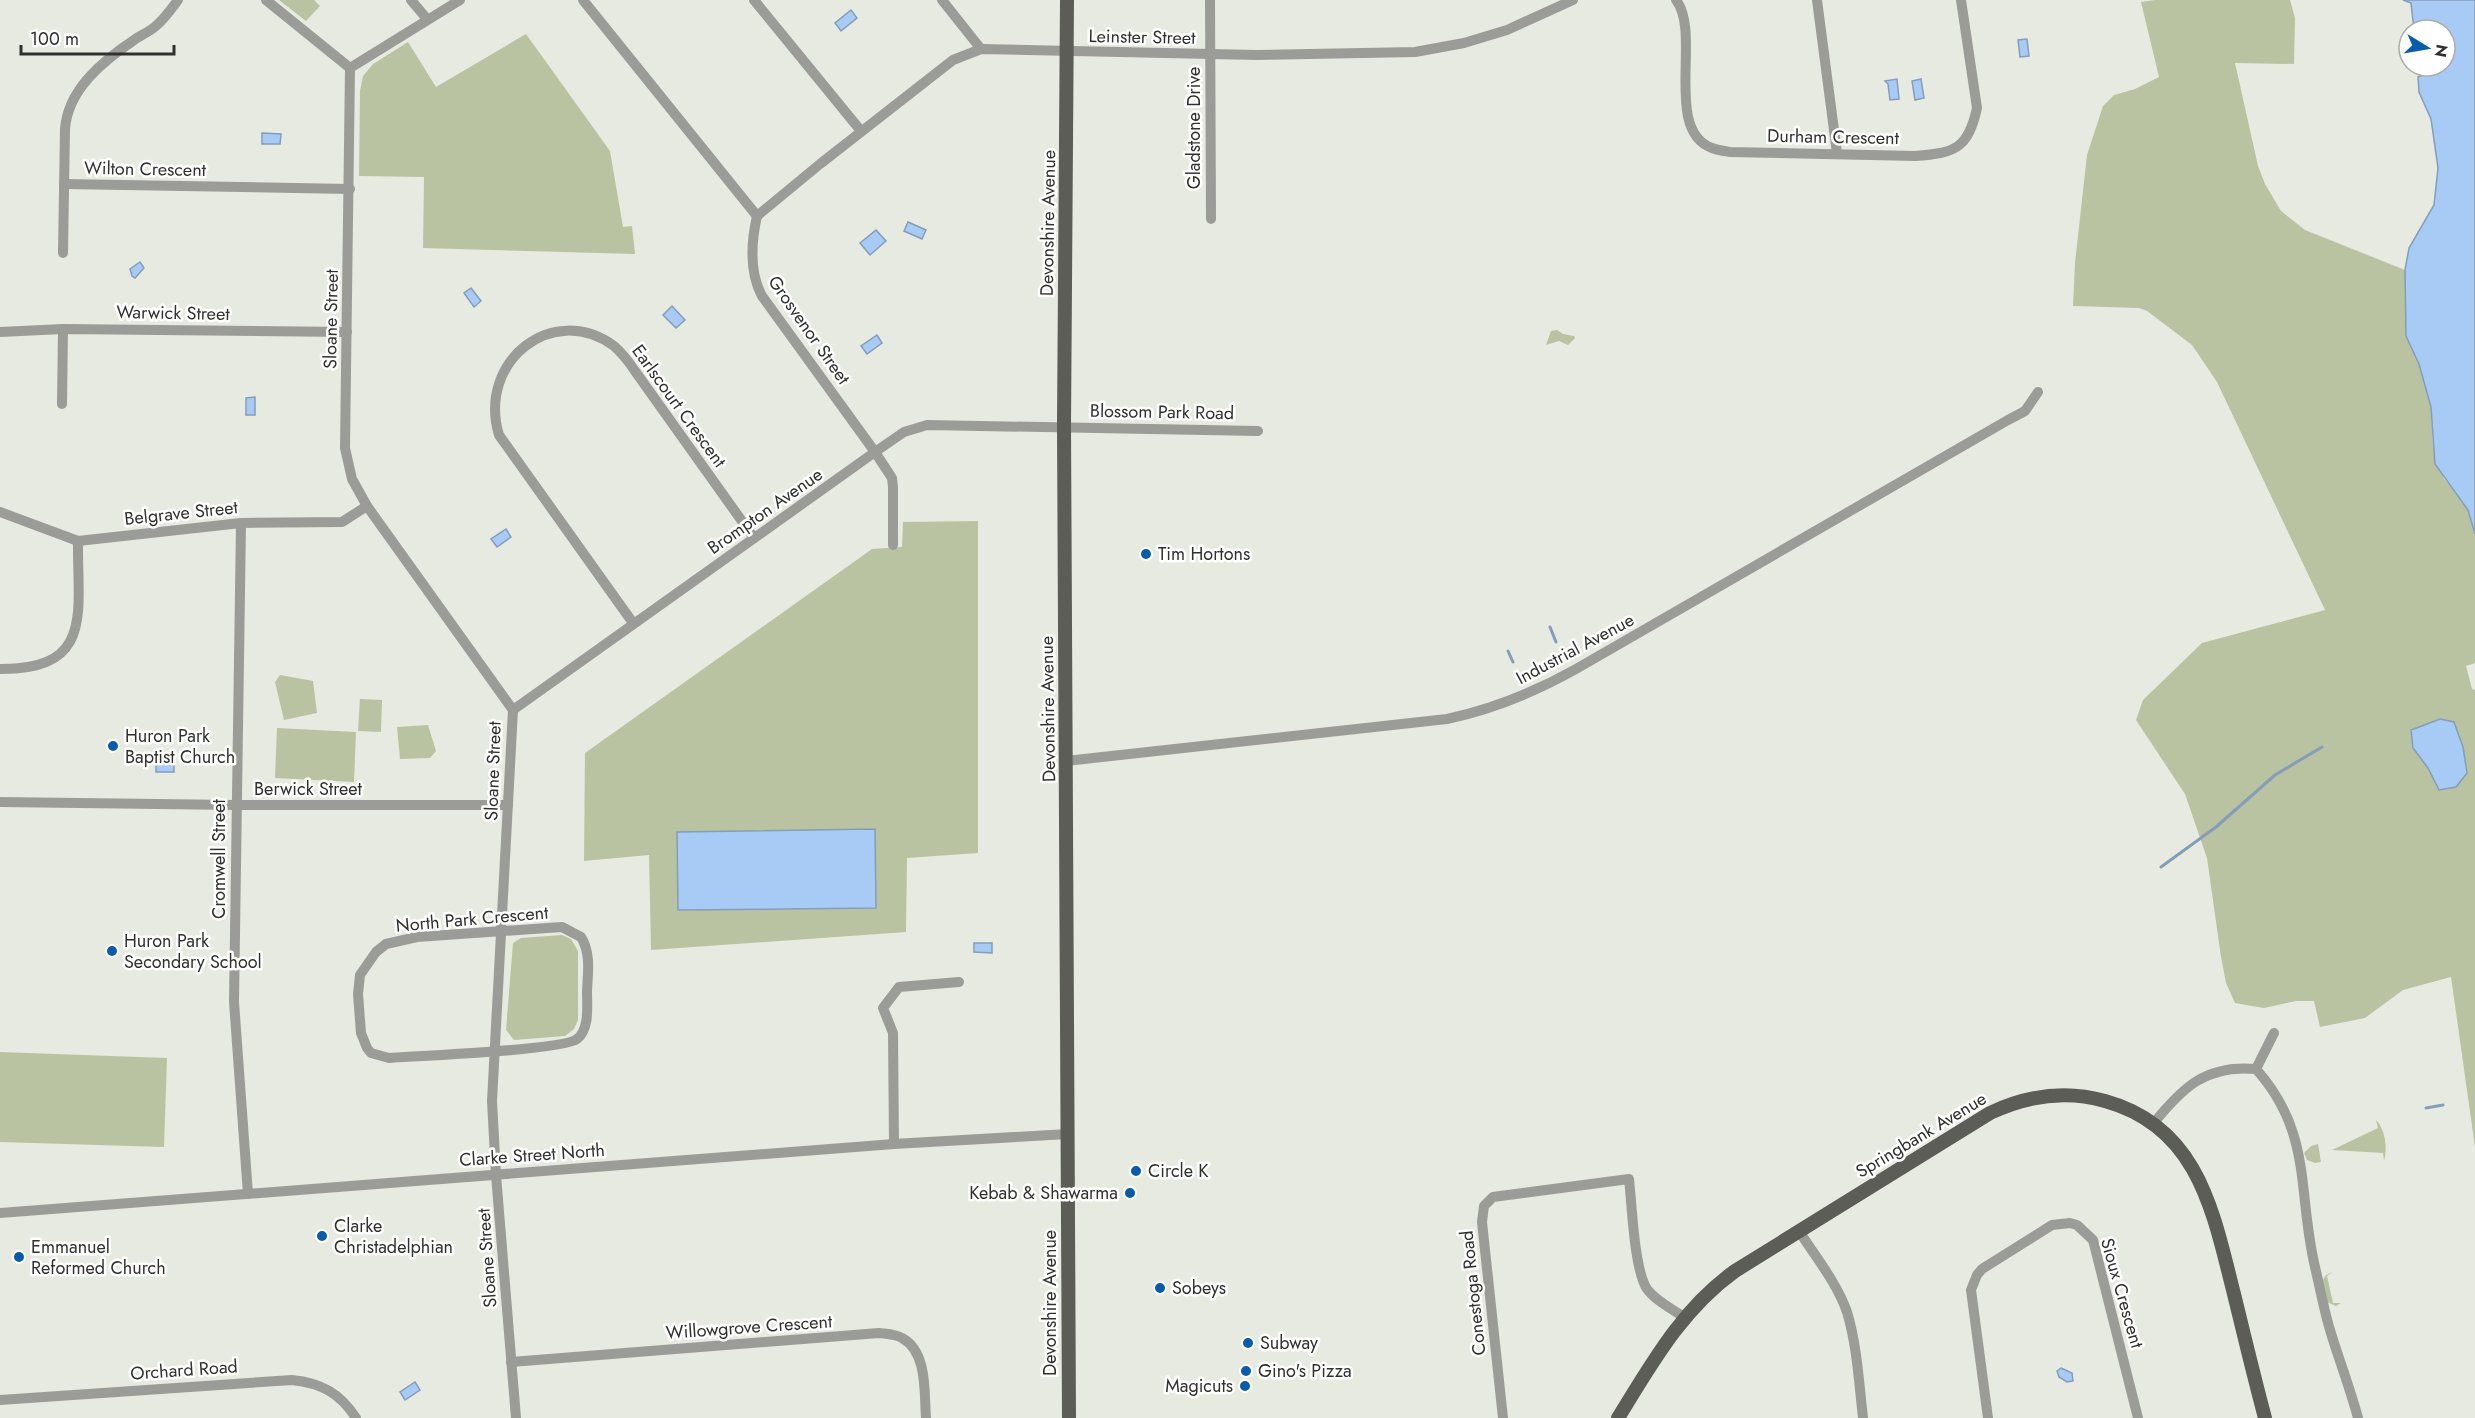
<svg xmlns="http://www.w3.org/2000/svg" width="2475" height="1418" font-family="Jost,sans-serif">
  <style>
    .green { fill: #b9c3a1 }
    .water { fill: #a8cbf5; stroke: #849db9; stroke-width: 1.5 }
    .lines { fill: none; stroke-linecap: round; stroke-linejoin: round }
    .stream { stroke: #849db9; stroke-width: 3 }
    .minor { stroke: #9b9c98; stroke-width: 10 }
    .major { stroke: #5b5d56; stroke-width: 14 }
    .poi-dot { fill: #085caa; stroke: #fff; stroke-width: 2 }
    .labels { text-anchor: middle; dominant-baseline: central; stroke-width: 5; stroke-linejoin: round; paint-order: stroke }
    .street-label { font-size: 18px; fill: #30312e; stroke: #fff }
    .poi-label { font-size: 18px; fill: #30312e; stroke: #fff; text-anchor: start }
  </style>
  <rect width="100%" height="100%" fill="#e7eae1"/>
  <!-- green -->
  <g class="green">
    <path d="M279,0h35l6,6 -14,15z"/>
    <path d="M2155,0h135l5,18 -1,46 -59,-1 23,103 7,18 16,27 24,19 100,40 1,66 13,28 12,43 2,40 11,32 11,11 13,20 7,24v129l-9,3 6,23 3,1v457l-24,-170 -48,13 -38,28 -45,9 -6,-26h-18l-32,7 -29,-5 -9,-20 -5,-26 -14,-99 -22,-64 -49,-74 7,-20 59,-57 123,-33 -108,-228 -25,-37 -45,-34 -8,-3 -66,-2 2,-43 12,-108 16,-49 11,-11 21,-6 24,-12 -18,-75z"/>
    <path d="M526,34l84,117 13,76 9,-1 3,28 -212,-6 1,-71 -65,-1 1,-85 3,-15 10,-12 35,-22 28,45z"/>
    <path d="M1557,330l6,4 11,2 1,2 -7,7 -9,-4 -13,4 5,-14z"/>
    <path d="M978,521v332l-71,5 -1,74 -255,18 -2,-95 -65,6 1,-108 287,-204 30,-2 1,-25z"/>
    <path d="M280,675l33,6 4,32 -33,7 -9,-38z"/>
    <path d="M360,699l22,1 -1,32 -23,-1z"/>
    <path d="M428,725l8,26 -6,7 -30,1 -3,-32z"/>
    <path d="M277,728l79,4 -2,50 -79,-4z"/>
    <path d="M562,935l9,4 7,12v69l-4,9 -9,7 -51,4 -8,-10 7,-87 8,-5z"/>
    <path d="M0,1052l167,6 -3,89 -164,-5z"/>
    <path d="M2376,1120c9,9 12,28 8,41l-1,-8 -51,-3 46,-22z"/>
    <path d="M2318,1144l3,18 -6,1 -8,-3 -3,-7 7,-7z"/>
    <path d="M2333,1272l-6,4 6,27h8l-5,3 -9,-4 -4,-22 3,-5z"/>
  </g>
  <!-- water -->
  <g class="water">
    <path d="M2403,0h72v534l-7,-24 -33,-46 -4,-57 -12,-43 -13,-28 -1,-66 4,-22 25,-43 4,-37 -7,-49 -12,-27 -1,-15 8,-3 -2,-7 -3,-1h24v-36h-31l-3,-27z"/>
    <path d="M851,10l6,8 -16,13 -6,-8z"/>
    <path d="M2027,39l2,17 -9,1 -2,-17z"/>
    <path d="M1897,79l2,20 -9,1 -2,-16 -3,-3z"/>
    <path d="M1921,79l3,19 -9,2 -3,-19z"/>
    <path d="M262,133l19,1 -1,10h-18z"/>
    <path d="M908,222l18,8 -4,9 -18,-8z"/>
    <path d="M876,230l10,11 -16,14 -10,-12z"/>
    <path d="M140,262l4,6 -9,10 -3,-2 -2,-7z"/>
    <path d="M471,288l10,13 -7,6 -10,-14z"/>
    <path d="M672,306l13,14 -9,8 -13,-13z"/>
    <path d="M877,335l5,8 -15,11 -6,-8z"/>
    <path d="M255,397v18h-9v-17z"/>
    <path d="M506,529l5,8 -14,10 -6,-8z"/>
    <path d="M2440,719l14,3 9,25 4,26 -11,14 -17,3 -11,-22 -15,-20 -2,-18z"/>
    <rect x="156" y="762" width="18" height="10"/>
    <path d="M875,829l1,79 -198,2 -1,-78z"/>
    <path d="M974,943h18v10l-18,-1z"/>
    <path d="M2061,1368l11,5 1,8 -6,1 -8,-5 -2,-6z"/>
    <path d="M415,1382l5,8 -15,10 -5,-8z"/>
  </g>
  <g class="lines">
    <!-- stream -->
    <g class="stream">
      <path d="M1550,627l6,15"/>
      <path d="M1508,651l5,11"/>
      <path d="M2161,867l55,-40 59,-52 47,-28"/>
      <path d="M2426,1108l17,-3"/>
    </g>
    <!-- minor -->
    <g class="minor">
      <path d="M266,0l84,68"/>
      <path d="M411,0l16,19"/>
      <path d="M583,0l174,216"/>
      <path d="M754,0l107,131"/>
      <path d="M942,0l39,49"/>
      <path d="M1210,0l1,219"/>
      <path d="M1676,0c26,33 -13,130 36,148 5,2 12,3 18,4l185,4c40,-3 53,-7 62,-48l-16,-108"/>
      <path d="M1817,0l20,153"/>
      <path d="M350,68l-5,380 7,31 15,27 146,204 -21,391 4,74 20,243"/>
      <path d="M350,68l110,-68"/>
      <path d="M64,184l286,5"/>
      <path d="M757,216l63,-52 133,-104 28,-11 276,6 158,-3 49,-9 43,-13 66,-30"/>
      <path d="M757,216c-6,27 -8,56 5,80l113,156 17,26 1,9v58"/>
      <path d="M63,253l2,-124c3,-40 38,-68 69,-89 7,-5 17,-9 23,-15 8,-7 15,-17 21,-25"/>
      <path d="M0,332l63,-3 284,3"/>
      <path d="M62,404l1,-75"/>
      <path d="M0,512l78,29 163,-18 101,-1 25,-16"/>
      <path d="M241,523l-7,479 14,192"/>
      <path d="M633,623l-134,-188c-22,-73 53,-134 115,-89 8,7 15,16 21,25l119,167"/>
      <path d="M0,669c95,1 77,-58 78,-128"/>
      <path d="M513,710l362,-258 29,-20 23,-7 331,6"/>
      <path d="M1066,761l381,-42c47,-10 88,-27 129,-50l432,-249 17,-9 13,-19"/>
      <path d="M0,802l236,3h272"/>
      <path d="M562,927l19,10c10,16 7,35 6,54 0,14 3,38 -10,48 -13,11 -160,17 -188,19l-18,-5 -4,-5 -6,-15 -3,-39 2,-19 16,-23 10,-8 31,-7z"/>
      <path d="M2256,1069c57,64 41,122 59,198 5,21 9,43 15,63 9,30 20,58 28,88"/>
      <path d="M2153,1124c29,-36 53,-60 103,-55l18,-36"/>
      <path d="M894,1144l-1,-111 -10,-25 16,-21 60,-5"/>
      <path d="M0,1213l894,-69 174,-10"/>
      <path d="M1799,1231c16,25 38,52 48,81 10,33 12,71 16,106"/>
      <path d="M511,1362l368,-29c7,1 16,1 23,5 26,14 22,55 24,80"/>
      <path d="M0,1400l292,-20c29,3 48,13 64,38"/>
      <path d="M1503,1418l-21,-196 2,-16 9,-9 136,-18c3,26 5,90 18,110 9,12 25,20 37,28"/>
      <path d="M1988,1418l-17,-128 6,-15 5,-6 70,-44 18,-2 7,2 16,15 45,178"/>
    </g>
    <!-- major -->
    <g class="major">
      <path d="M1067,0l-3,426 5,992"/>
      <path d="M1618,1418c34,-55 64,-109 117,-147l255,-158c36,-17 76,-23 115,-12 94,26 108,111 129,193 10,41 20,83 31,124"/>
    </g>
  </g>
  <!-- markers -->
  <g class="poi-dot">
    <circle cx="1146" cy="554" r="6"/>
    <circle cx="113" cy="746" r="6"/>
    <circle cx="112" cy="951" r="6"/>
    <circle cx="1136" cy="1171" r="6"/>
    <circle cx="1130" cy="1193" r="6"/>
    <circle cx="322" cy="1236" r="6"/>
    <circle cx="19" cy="1257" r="6"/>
    <circle cx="1160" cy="1288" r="6"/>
    <circle cx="1248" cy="1343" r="6"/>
    <circle cx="1246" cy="1371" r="6"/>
    <circle cx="1245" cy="1386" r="6"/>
  </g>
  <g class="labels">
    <!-- street labels -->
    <g class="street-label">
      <text transform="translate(1142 37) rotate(1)">Leinster Street</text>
      <text transform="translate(1194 128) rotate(-90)">Gladstone Drive</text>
      <text transform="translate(1833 137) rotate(1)">Durham Crescent</text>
      <text transform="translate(145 169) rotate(1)">Wilton Crescent</text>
      <text transform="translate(1048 223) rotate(-89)">Devonshire Avenue</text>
      <text transform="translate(173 313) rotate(1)">Warwick Street</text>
      <text transform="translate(331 319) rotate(-89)">Sloane Street</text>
      <text transform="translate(809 330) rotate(55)">Grosvenor Street</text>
      <text transform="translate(679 406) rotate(54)">Earlscourt Crescent</text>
      <text transform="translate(1162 412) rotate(1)">Blossom Park Road</text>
      <text transform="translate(765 511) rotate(-35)">Brompton Avenue</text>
      <text transform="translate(181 513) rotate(-6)">Belgrave Street</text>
      <text transform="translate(1575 649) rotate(-28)">Industrial Avenue</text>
      <text transform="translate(1048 709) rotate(-91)">Devonshire Avenue</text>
      <text transform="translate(493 771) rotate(-88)">Sloane Street</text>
      <text x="308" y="789">Berwick Street</text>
      <text transform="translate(219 859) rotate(-90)">Cromwell Street</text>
      <text transform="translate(472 919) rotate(-5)">North Park Crescent</text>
      <text transform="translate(1921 1135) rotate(-31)">Springbank Avenue</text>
      <text transform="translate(532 1155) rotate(-4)">Clarke Street North</text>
      <text transform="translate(487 1258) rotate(-94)">Sloane Street</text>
      <text transform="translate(1473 1293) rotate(-96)">Conestoga Road</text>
      <text transform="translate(2122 1293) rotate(74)">Sioux Crescent</text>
      <text transform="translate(1050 1303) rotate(-90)">Devonshire Avenue</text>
      <text transform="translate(749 1327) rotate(-4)">Willowgrove Crescent</text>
      <text transform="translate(184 1370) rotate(-4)">Orchard Road</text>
    </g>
    <!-- poi labels -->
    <g class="poi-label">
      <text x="1158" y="554">Tim Hortons</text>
      <text x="125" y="736">Huron Park<tspan x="125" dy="21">Baptist Church</tspan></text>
      <text x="124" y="941">Huron Park<tspan x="124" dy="21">Secondary School</tspan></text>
      <text x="1148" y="1171">Circle K</text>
      <text x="1118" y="1193" text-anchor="end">Kebab &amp; Shawarma</text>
      <text x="334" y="1226">Clarke<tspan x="334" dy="21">Christadelphian</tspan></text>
      <text x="31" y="1247">Emmanuel<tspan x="31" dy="21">Reformed Church</tspan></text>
      <text x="1172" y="1288">Sobeys</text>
      <text x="1260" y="1343">Subway</text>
      <text x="1258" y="1371">Gino's Pizza</text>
      <text x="1233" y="1386" text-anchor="end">Magicuts</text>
    </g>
  </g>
  <!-- north arrow -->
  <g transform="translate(2427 48) rotate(101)"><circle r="28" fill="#ffffff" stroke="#acadab" stroke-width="1.5"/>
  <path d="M0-4.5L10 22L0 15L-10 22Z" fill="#085caa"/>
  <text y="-9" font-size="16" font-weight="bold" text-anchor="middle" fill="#30312e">N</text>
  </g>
  <!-- scale -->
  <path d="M21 45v9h153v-9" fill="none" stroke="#30312e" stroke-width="3"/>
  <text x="30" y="45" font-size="18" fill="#30312e" stroke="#ffffff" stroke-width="4.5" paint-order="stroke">100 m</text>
</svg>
